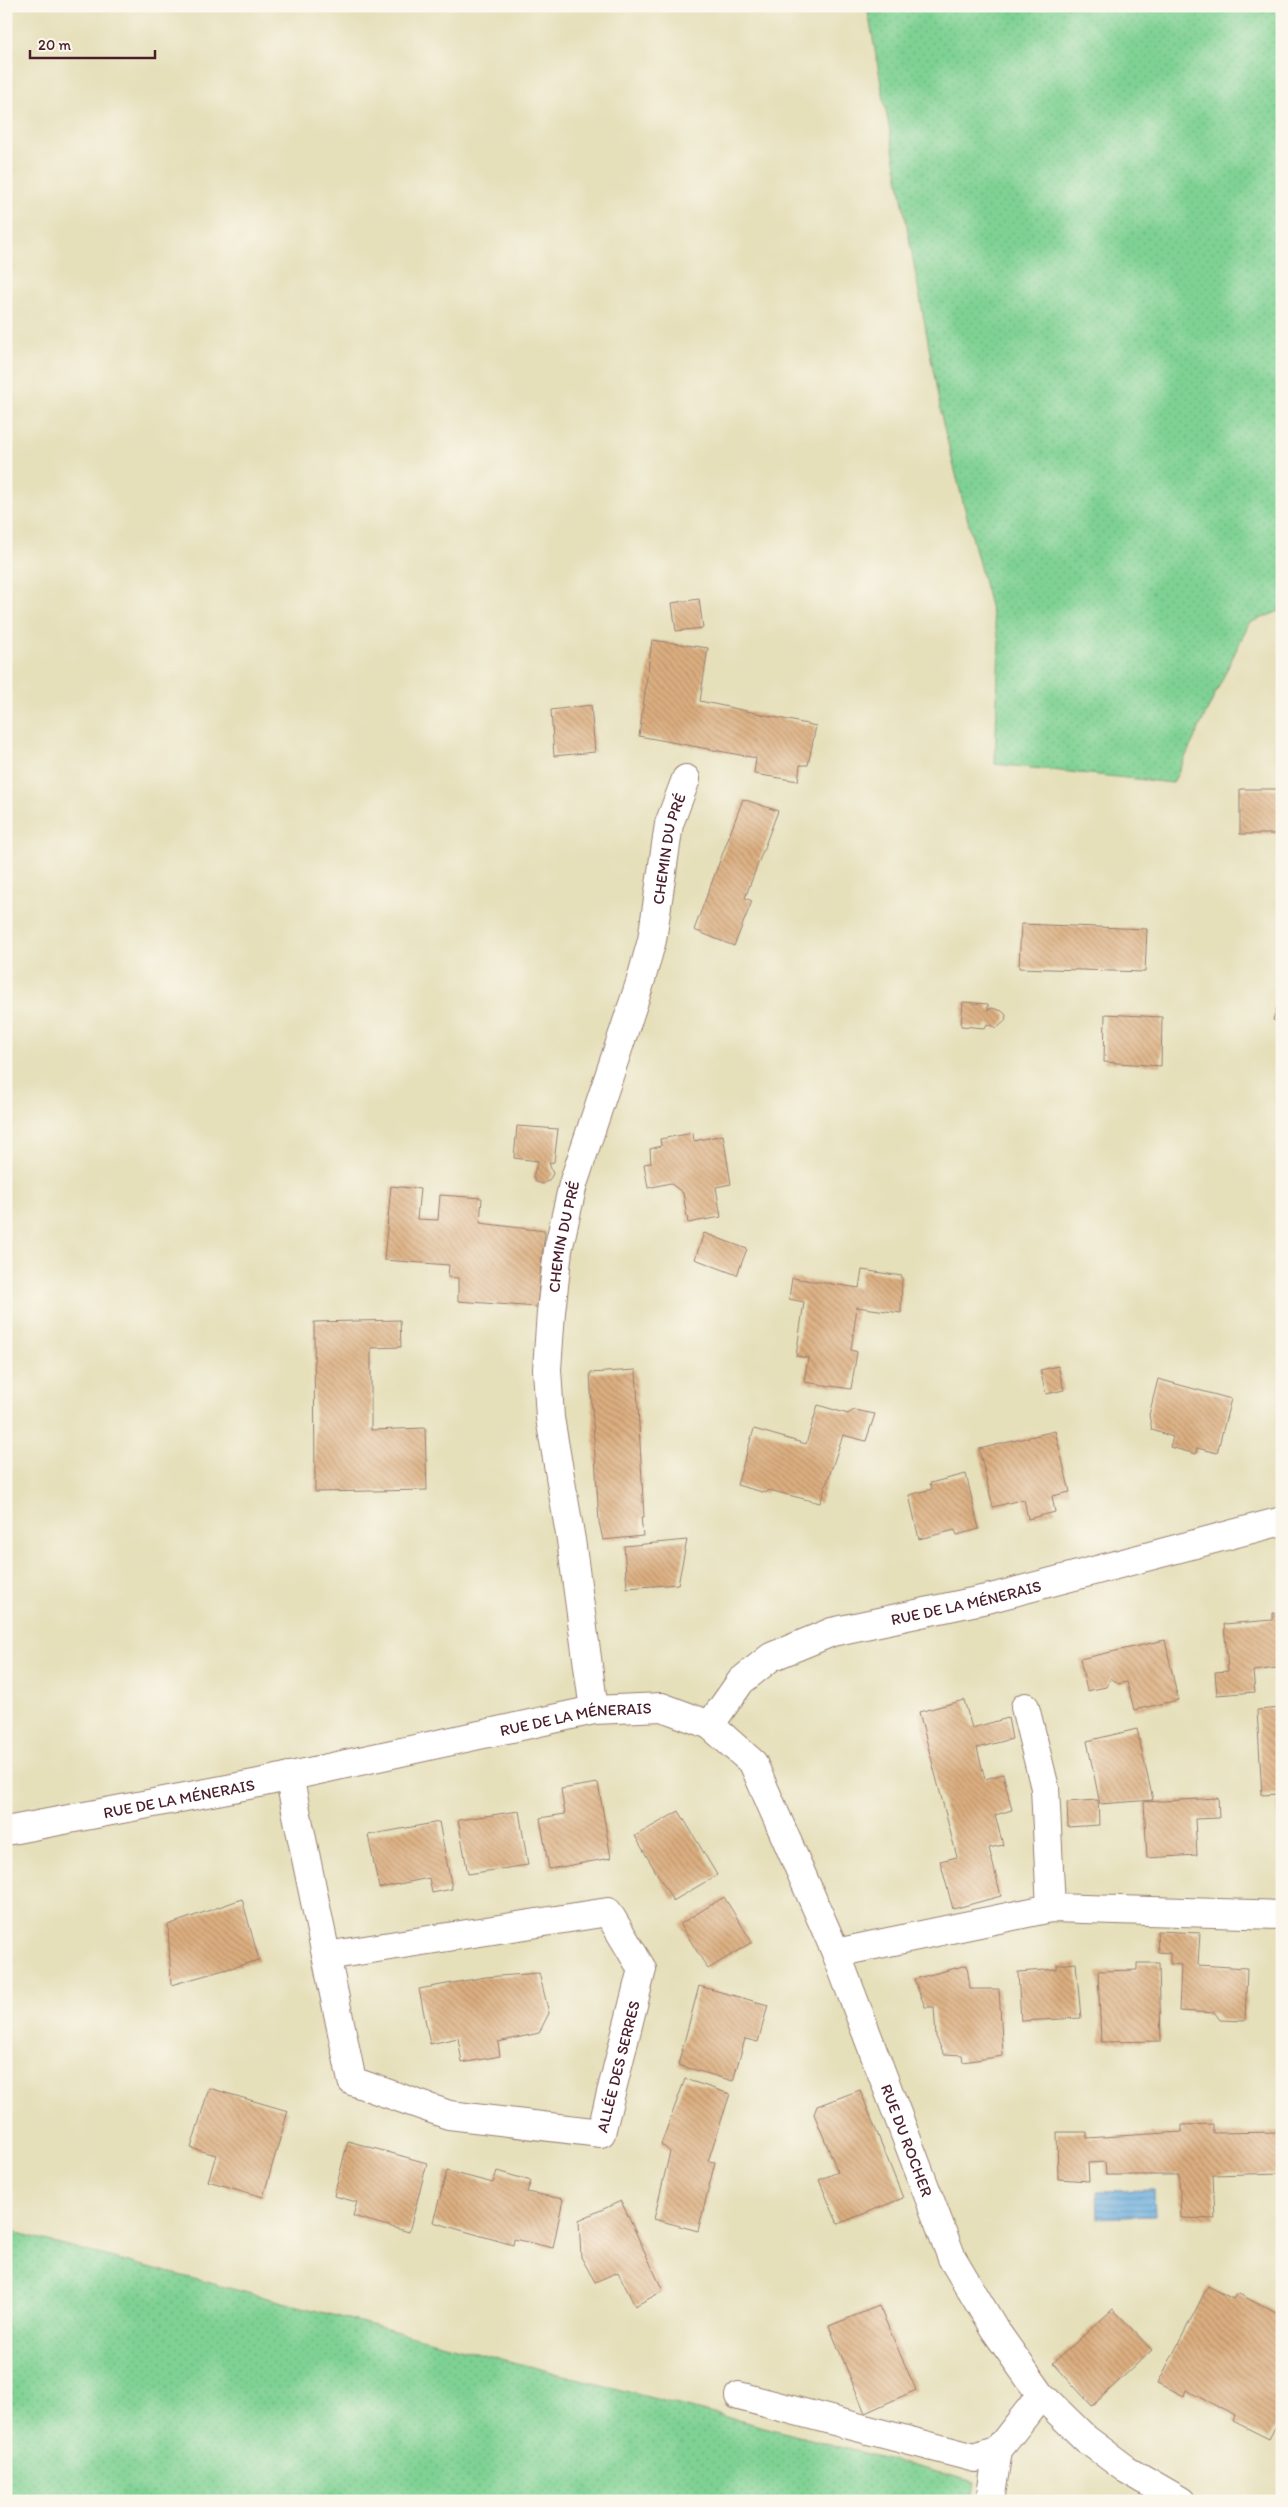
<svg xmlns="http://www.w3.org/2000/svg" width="1288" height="2507" font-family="Itim,sans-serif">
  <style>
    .grass { fill: url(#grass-dots); stroke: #64785f }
    .water { fill: url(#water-rules); stroke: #5a6684 }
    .building { fill: url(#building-back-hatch) }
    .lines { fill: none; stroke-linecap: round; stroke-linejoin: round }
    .minor-casing { stroke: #987f72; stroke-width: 30 }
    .minor { stroke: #fff; stroke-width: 28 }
    .labels { text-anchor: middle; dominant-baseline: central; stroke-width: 4; stroke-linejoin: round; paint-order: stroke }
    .street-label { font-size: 16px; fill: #4a1f2b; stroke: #fbf7ec }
  </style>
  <defs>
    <pattern id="grass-dots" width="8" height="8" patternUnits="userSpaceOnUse" patternTransform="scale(1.25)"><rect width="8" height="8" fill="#7ed193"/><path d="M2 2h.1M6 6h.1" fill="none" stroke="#6eb37f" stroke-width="1.8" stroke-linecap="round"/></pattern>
    <pattern id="water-rules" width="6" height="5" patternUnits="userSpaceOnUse" patternTransform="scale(1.25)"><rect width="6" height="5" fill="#69adde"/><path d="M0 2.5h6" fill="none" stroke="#588cb4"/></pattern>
    <pattern id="building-back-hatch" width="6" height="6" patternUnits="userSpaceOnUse" patternTransform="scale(1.25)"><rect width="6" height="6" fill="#dcaf80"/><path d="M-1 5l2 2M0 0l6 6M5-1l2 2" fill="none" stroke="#b48e69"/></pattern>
  </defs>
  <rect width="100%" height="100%" fill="#fbf7ec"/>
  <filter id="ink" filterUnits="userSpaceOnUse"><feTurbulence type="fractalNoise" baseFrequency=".02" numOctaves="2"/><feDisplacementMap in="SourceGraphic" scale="10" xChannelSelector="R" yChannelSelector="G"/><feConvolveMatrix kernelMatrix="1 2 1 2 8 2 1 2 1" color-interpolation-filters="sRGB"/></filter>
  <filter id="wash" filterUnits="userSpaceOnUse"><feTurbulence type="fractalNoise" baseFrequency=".0096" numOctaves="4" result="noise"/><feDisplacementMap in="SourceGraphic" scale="20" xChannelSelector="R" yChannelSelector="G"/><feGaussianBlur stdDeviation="1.12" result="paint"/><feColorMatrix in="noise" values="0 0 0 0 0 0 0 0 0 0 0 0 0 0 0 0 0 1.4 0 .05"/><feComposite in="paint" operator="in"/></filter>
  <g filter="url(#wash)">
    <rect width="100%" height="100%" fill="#e5dfba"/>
    <!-- grass -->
    <g class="grass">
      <path d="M867,6h415v604l-33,13 -76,160 -178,-19 4,-123 -56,-217z"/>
      <path d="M6,2230l969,252 -3,19h-966z"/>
    </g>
    <!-- water -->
    <path class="water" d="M1154,2190l1,26 -57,2 -1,-27z"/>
    <g id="blocks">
      <!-- building -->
      <g class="building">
        <path d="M699,599l4,29 -27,3 -4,-28z"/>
        <path d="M652,640l56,8 -8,53 116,25 -8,39h-8l-2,16 -44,-7 2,-16 -117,-22z"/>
        <path d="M591,705l4,47 -41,4 -3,-46z"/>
        <rect x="1240" y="789" width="42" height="45"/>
        <path d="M743,799l35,12 -33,87 7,3 -18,45 -40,-16z"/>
        <path d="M1021,924l126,5 -2,43 -126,-4z"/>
        <path d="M1281,994l1,1v28l-9,-3z"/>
        <path d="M963,1002l25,2v6l4,-2 10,3 4,4 -1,6 -8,7 -10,-4 -2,4 -24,-2z"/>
        <path d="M1105,1014l57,3 -1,49 -57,-4z"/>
        <path d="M517,1126l41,3 -4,33 -5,1 4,11 -4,6 -6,4 -7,-2 -3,-6 5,-15 -24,-3z"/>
        <path d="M693,1133l1,8 29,-6 8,49 -15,3 5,30 -33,6 -5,-30 -13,-10 -22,5 -4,-24 7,-1 -1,-14 11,-3 -1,-7z"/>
        <path d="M391,1186l29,3 -3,30 21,1 2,-25 42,3 -2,25 65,8 -8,76 -79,-6v-23l-10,-1 1,-12 -65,-5z"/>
        <path d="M704,1233l43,16 -10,26 -42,-16z"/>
        <path d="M862,1270l40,6 -1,37 -44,-6 -6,43 6,2 -6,37 -47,-7 4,-24 -12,-2 8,-54 -15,-3 3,-21 67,10z"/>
        <path d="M400,1320l1,27 -30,1v82l54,-2 2,62 -112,2 -1,-170z"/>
        <path d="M1058,1366l6,24 -18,4 -6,-24z"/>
        <path d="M636,1370l8,147h-3l2,19 -40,4 -4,-18 -9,-149z"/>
        <path d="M1158,1379l73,20 -14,54 -20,-5 -1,6 -26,-7 3,-10 -21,-7 -3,-15z"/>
        <path d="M818,1405l30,9 6,-4 21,4 -9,27 -23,-6 -23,68 -51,-13 -3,3 -29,-8 17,-56 52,15z"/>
        <path d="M1055,1431l15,61 -18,4 3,16 -27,7 -4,-20 -31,8 -14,-58z"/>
        <path d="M966,1474l13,55 -22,6 -2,-5 -36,9 -10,-44 23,-6 -2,-6z"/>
        <path d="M687,1540l-9,44 -51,4 -3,-42z"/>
        <path d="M1282,1612v51l-6,1 1,4 -24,3 2,21 -38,3 -2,-23 13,-1 -4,-47 49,-4v-7z"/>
        <path d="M1165,1640l13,60 -44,10 -7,-28 -9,2 -7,-6 -5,9 -19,4 -7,-32z"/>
        <path d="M964,1700l8,28 36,-10 4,21 -35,9 8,31 18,-5 9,36 -17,5 8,30 -14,3 12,48 -48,13 -13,-48 17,-4 -38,-145z"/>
        <path d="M1282,1708v140l-2,1 -3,-55 -15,1 -5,-85z"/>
        <path d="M1137,1729l16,71 -53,4 -13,-63z"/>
        <path d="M598,1783l13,75 -62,11 -9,-51 25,-4 -4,-25z"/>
        <path d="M1218,1798l1,20 -24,1 2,36 -50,3 -3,-56z"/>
        <path d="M1098,1800l1,25 -31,2 -1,-25z"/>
        <path d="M519,1811l9,54 -60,9 -10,-54z"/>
        <path d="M679,1811l38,64 -44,26 -38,-65z"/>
        <path d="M439,1822l13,67 -20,4 -3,-15 -50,10 -11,-53z"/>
        <path d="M724,1897l28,45 -44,27 -28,-45z"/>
        <path d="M242,1899l17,61 -88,25 -3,-60z"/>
        <path d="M1157,1931l43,2 -2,32 49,3 -2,53 -25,-1 -5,-7 -36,-2 2,-46 -11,-1v-11l-12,-1z"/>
        <path d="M1076,1963l5,55 -60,3 -3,-49 39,-3v-4z"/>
        <path d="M1137,1963h22l2,78 -60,1 -3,-71 39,-1z"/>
        <path d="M967,1965l3,24h29l4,67 -40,6 -1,-7 -18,-1 -8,-17 -2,-30h-9l-11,-28z"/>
        <path d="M539,1973l10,40 -10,20 -41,9 2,14 -38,7 -4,-25 -28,6 -11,-55 67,-12z"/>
        <path d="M699,1986l69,19 -10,37 -13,-3 -12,42 -55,-16z"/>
        <path d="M685,2079l45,15 -22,67 7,1 -17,69 -44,-12 16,-67 -9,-8z"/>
        <path d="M209,2088l79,23 -25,86 -55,-16 8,-26 -25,-7z"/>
        <path d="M860,2090l43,108 -65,26 -19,-44 19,-8 -24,-58 3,-8z"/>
        <path d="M1213,2124v9l69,-1v41l-69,2 2,44 -34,-1 -2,-43h-73l-1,-13 -17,1 1,18 -31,-2 -1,-47h30v6l95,-6v-7z"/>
        <path d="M348,2141l79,22 -18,69 -56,-16 4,-14 -23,-6z"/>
        <path d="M447,2171l46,12 4,-12 34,10 -4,11 36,7 -10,49 -39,-9 -1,6 -80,-23z"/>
        <path d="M621,2201l42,90 -28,15 -17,-34 -23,10 -14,-25 -2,-37z"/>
        <path d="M1208,2286l25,13 4,-6 45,23v98l-13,25 -36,-18 2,-5 -49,-26 -2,6 -26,-13z"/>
        <path d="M879,2306l37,84 -51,23 -36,-87z"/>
        <path d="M1113,2309l39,41 -60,56 -39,-43z"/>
      </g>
    </g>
  </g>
  <g filter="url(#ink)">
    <use href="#blocks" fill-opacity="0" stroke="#987f72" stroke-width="1"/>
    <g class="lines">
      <defs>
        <g id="minor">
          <path d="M1025,1707l20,81 6,120"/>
          <path id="s1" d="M594,1710l-23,-170 -21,-122 -3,-49 4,-57 7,-62 15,-66 67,-201 12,-43 17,-116 17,-45"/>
          <path id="s2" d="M710,1725l43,38 83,190 116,305 43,72 46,65 45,44 40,30 55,32"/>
          <path id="s3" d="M289,1776l63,305 97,34 152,18 41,-164 -34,-57 -282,44"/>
          <path id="s4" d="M6,1831l253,-48 335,-73 68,-3 48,18 31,-44 30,-24 61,-25 159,-34 291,-77"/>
          <path d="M836,1953l215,-45 231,7"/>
          <path d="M739,2396l236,62 23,-8"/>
          <path d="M990,2501l8,-51 43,-55"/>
        </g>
      </defs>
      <!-- minor casing -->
      <use href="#minor" class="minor-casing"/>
      <!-- minor -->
      <use href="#minor" class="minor"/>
    </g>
  </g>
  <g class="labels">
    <!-- street labels -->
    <g class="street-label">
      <text stroke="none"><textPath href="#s1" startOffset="881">CHEMIN DU PRÉ</textPath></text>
      <text stroke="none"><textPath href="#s1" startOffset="478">CHEMIN DU PRÉ</textPath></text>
      <text stroke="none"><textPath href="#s4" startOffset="1015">RUE DE LA MÉNERAIS</textPath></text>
      <text stroke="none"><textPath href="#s4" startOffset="581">RUE DE LA MÉNERAIS</textPath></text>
      <text stroke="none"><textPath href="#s4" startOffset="176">RUE DE LA MÉNERAIS</textPath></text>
      <text stroke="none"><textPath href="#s3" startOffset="636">ALLÉE DES SERRES</textPath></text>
      <text stroke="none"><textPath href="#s2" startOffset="465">RUE DU ROCHER</textPath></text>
    </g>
  </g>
  <!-- margin -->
  <rect width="1288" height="2507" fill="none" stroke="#fbf7ec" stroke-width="25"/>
  <!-- scale -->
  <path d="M30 50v8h125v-8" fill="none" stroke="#4a1f2b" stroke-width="2.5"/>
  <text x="38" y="50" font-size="15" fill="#4a1f2b" stroke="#fbf7ec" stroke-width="4" paint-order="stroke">20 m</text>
</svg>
